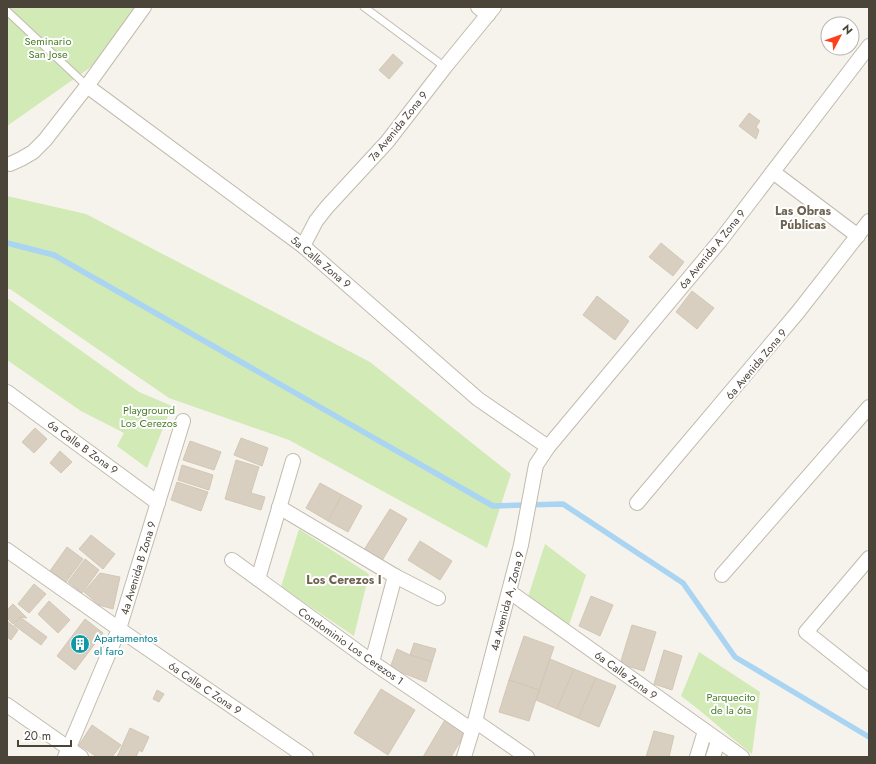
<svg xmlns="http://www.w3.org/2000/svg" width="876" height="764" font-family="Jost,sans-serif">
  <style>
    .green { fill: #d2eab5 }
    .lines { fill: none; stroke-linecap: round; stroke-linejoin: round }
    .stream { stroke: #a9d4f2; stroke-width: 5.5 }
    .building { fill: #d8cfc1; stroke: #d3c7b4 }
    .service-casing { stroke: #c2bbae; stroke-width: 9 }
    .minor-casing { stroke: #c2bbae; stroke-width: 16 }
    .service { stroke: #fff; stroke-width: 7 }
    .minor { stroke: #fff; stroke-width: 14 }
    .labels { text-anchor: middle; dominant-baseline: central; stroke-width: 4; stroke-linejoin: round; paint-order: stroke }
    .park-label { font-size: 11px; fill: #4a7f2a; stroke: #fff }
    .street-label { font-size: 11px; fill: #4b4439; stroke: #fff }
    .culture-label { font-size: 11px; fill: #0d838f; stroke: #fff; text-anchor: start }
    .neighbourhood-label { font-size: 12px; font-weight: bold; fill: #6e6250; stroke: #fff }
  </style>
  <rect width="100%" height="100%" fill="#f6f3ec"/>
  <!-- green -->
  <g class="green">
    <path d="M7,7h129l-45,60 -84,59z"/>
    <path d="M7,196l79,18 284,148 141,112 -24,74 -198,-108 -120,-42 -159,-109h-3z"/>
    <path d="M7,298l132,94 33,14 -25,62 -30,-22 7,-13 -43,-22 -74,-51z"/>
    <path d="M299,529l70,45 -15,62 -73,-49z"/>
    <path d="M545,544l41,31 -17,50 -41,-28z"/>
    <path d="M699,652l61,40 -8,62c-25,-19 -46,-40 -71,-58z"/>
  </g>
  <g class="lines">
    <!-- stream -->
    <path class="stream" d="M7,243l47,12 439,251 70,-2 120,79 52,74 134,80"/>
  </g>
  <!-- building -->
  <g class="building">
    <path d="M393,54l10,9 -14,16 -10,-9z"/>
    <path d="M749,113l11,8 -4,6 3,3 -3,9 -17,-13z"/>
    <path d="M661,243l23,19 -11,14 -24,-19z"/>
    <path d="M692,291l22,17 -17,21 -21,-17z"/>
    <path d="M597,296l32,25 -14,19 -32,-25z"/>
    <path d="M35,428l12,11 -13,14 -12,-11z"/>
    <path d="M241,438l27,10 -6,18 -28,-11z"/>
    <path d="M190,441l31,11 -7,18 -31,-10z"/>
    <path d="M60,451l12,11 -11,11 -11,-10z"/>
    <path d="M236,460l23,7 -8,26 14,4 -4,13 -36,-11z"/>
    <path d="M182,465l31,10 -4,15 -31,-10z"/>
    <path d="M177,482l31,10 -7,19 -30,-11z"/>
    <path d="M320,483l22,12 -14,26 -22,-13z"/>
    <path d="M342,495l20,11 -14,26 -20,-11z"/>
    <path d="M390,509l17,10 -27,45 -18,-11z"/>
    <path d="M91,535l24,19 -12,15 -24,-20z"/>
    <path d="M420,541l32,20 -12,19 -32,-20z"/>
    <path d="M67,547l16,12 -17,23 -16,-11z"/>
    <path d="M85,559l14,11 -17,23 -14,-11z"/>
    <path d="M100,573l20,4 -7,32 -14,-4 -15,-13z"/>
    <path d="M34,584l12,10 -17,19 -11,-9z"/>
    <path d="M591,596l22,9 -13,31 -21,-10z"/>
    <path d="M49,601l21,19 -12,13 -20,-19z"/>
    <path d="M13,604l14,14 -7,-1 -7,7 -6,-6v-8z"/>
    <path d="M20,617l27,20 -6,8 -27,-20z"/>
    <path d="M85,619l18,14 -28,37 -18,-14z"/>
    <path d="M7,621l11,9 -7,10 -4,-3z"/>
    <path d="M632,625l24,7 -12,39 -24,-7z"/>
    <path d="M524,636l30,11 -15,43 -30,-10z"/>
    <path d="M414,643l22,6 -4,13 -22,-7z"/>
    <path d="M397,649l13,6 22,7 -6,20 -36,-14z"/>
    <path d="M664,650l18,6 -10,34 -18,-6z"/>
    <path d="M550,659l24,10 -17,40 -21,-9z"/>
    <path d="M574,669l22,9 -18,40 -21,-9z"/>
    <path d="M596,678l20,8 -17,41 -21,-9z"/>
    <path d="M509,680l30,10 -10,31 -30,-9z"/>
    <path d="M381,689l34,21 -27,45 -34,-22z"/>
    <path d="M157,690l7,4 -5,8 -6,-3z"/>
    <path d="M446,718l21,12 -16,27h-28z"/>
    <path d="M92,725l29,20 -9,12h-15l-18,-12z"/>
    <path d="M130,728l19,9 -7,15 -3,-2 -3,7h-19z"/>
    <path d="M654,731l20,5 -5,21h-23z"/>
  </g>
  <g class="lines">
    <defs>
      <g id="service">
        <path d="M364,7l81,60"/>
        <path d="M7,11l80,75"/>
      </g>
      <g id="minor">
        <path d="M478,7l10,8"/>
        <path d="M87,86l216,160 175,153 70,48"/>
        <path d="M10,164l11,-5 12,-7 12,-12 42,-54 57,-79"/>
        <path d="M773,172l85,64"/>
        <path d="M303,246l13,-25 11,-14 60,-65 58,-75 49,-60"/>
        <path d="M7,392l151,111"/>
        <path d="M637,503l161,-191 71,-91"/>
        <path d="M279,507l116,69 43,22"/>
        <path d="M7,550l112,79 187,128"/>
        <path d="M869,558l-63,74 63,50"/>
        <path d="M232,560l140,102 100,68"/>
        <path d="M722,575l147,-168"/>
        <path d="M258,579l35,-118"/>
        <path d="M510,592l232,165"/>
        <path d="M372,662l23,-86"/>
        <path d="M7,705l74,52"/>
        <path d="M475,721l52,36"/>
        <path d="M65,757l54,-128 64,-208"/>
        <path d="M464,757l11,-36 46,-176 15,-80 12,-18 172,-206 149,-195"/>
        <path d="M697,757l8,-26"/>
        <path d="M713,757l5,-16"/>
      </g>
    </defs>
    <!-- service casing -->
    <use href="#service" class="service-casing"/>
    <!-- minor casing -->
    <use href="#minor" class="minor-casing"/>
    <!-- service -->
    <use href="#service" class="service"/>
    <!-- minor -->
    <use href="#minor" class="minor"/>
  </g>
  <!-- icons -->
  <defs>
    <symbol id="building-disc" viewBox="-11 -11 22 22"><circle r="9.5" fill="#0f9aa8" stroke="#fff"/><path d="M-4-6H4V6H1V3H-1V6H-4ZM-2.5-4.3h1.7v1.8h-1.7ZM.8-4.3h1.7v1.8H.8ZM-2.5-1h1.7V.8h-1.7ZM.8-1h1.7V.8H.8Z" fill="#fff"/></symbol>
  </defs>
  <g fill-rule="evenodd">
    <use href="#building-disc" x="69" y="633" width="22" height="22"/>
  </g>
  <g class="labels">
    <!-- park labels -->
    <g class="park-label">
      <text x="48" y="41">Seminario<tspan x="48" dy="13">San Jose</tspan></text>
      <text x="149" y="410">Playground<tspan x="149" dy="13">Los Cerezos</tspan></text>
      <text x="731" y="697">Parquecito<tspan x="731" dy="13">de la 6ta</tspan></text>
    </g>
    <!-- street labels -->
    <g class="street-label">
      <text transform="translate(398 126) rotate(-51)">7a Avenida Zona 9</text>
      <text transform="translate(712 249) rotate(-51)">6a Avenida A Zona 9</text>
      <text transform="translate(321 262) rotate(40)">5a Calle Zona 9</text>
      <text transform="translate(756 364) rotate(-50)">6a Avenida Zona 9</text>
      <text transform="translate(83 447) rotate(36)">6a Calle B Zona 9</text>
      <text transform="translate(138 568) rotate(-73)">4a Avenida B Zona 9</text>
      <text transform="translate(507 601) rotate(-75)">4a Avenida A, Zona 9</text>
      <text transform="translate(351 646) rotate(35)">Condominio Los Cerezos 1</text>
      <text transform="translate(626 675) rotate(36)">6a Calle Zona 9</text>
      <text transform="translate(205 688) rotate(34)">6a Calle C Zona 9</text>
    </g>
    <!-- culture labels -->
    <g class="culture-label">
      <text x="94" y="638">Apartamentos<tspan x="94" dy="13">el faro</tspan></text>
    </g>
    <!-- neighbourhood labels -->
    <g class="neighbourhood-label">
      <text x="803" y="211">Las Obras<tspan x="803" dy="14">Públicas</tspan></text>
      <text x="344" y="580">Los Cerezos I</text>
    </g>
  </g>
  <!-- border -->
  <rect width="876" height="764" fill="none" stroke="#4b4439" stroke-width="16"/>
  <!-- north arrow -->
  <g transform="translate(840 36) rotate(49)"><circle r="19" fill="#ffffff" stroke="#b7b4b0"/>
  <path d="M0-3L7 15L0 10L-7 15Z" fill="#fc3f1d"/>
  <text y="-6" font-size="11" font-weight="bold" text-anchor="middle" fill="#4b4439">N</text>
  </g>
  <!-- scale -->
  <path d="M18 740v6h53v-6" fill="none" stroke="#4b4439" stroke-width="2"/>
  <text x="24" y="740" font-size="12" fill="#4b4439" stroke="#ffffff" stroke-width="3" paint-order="stroke">20 m</text>
</svg>
